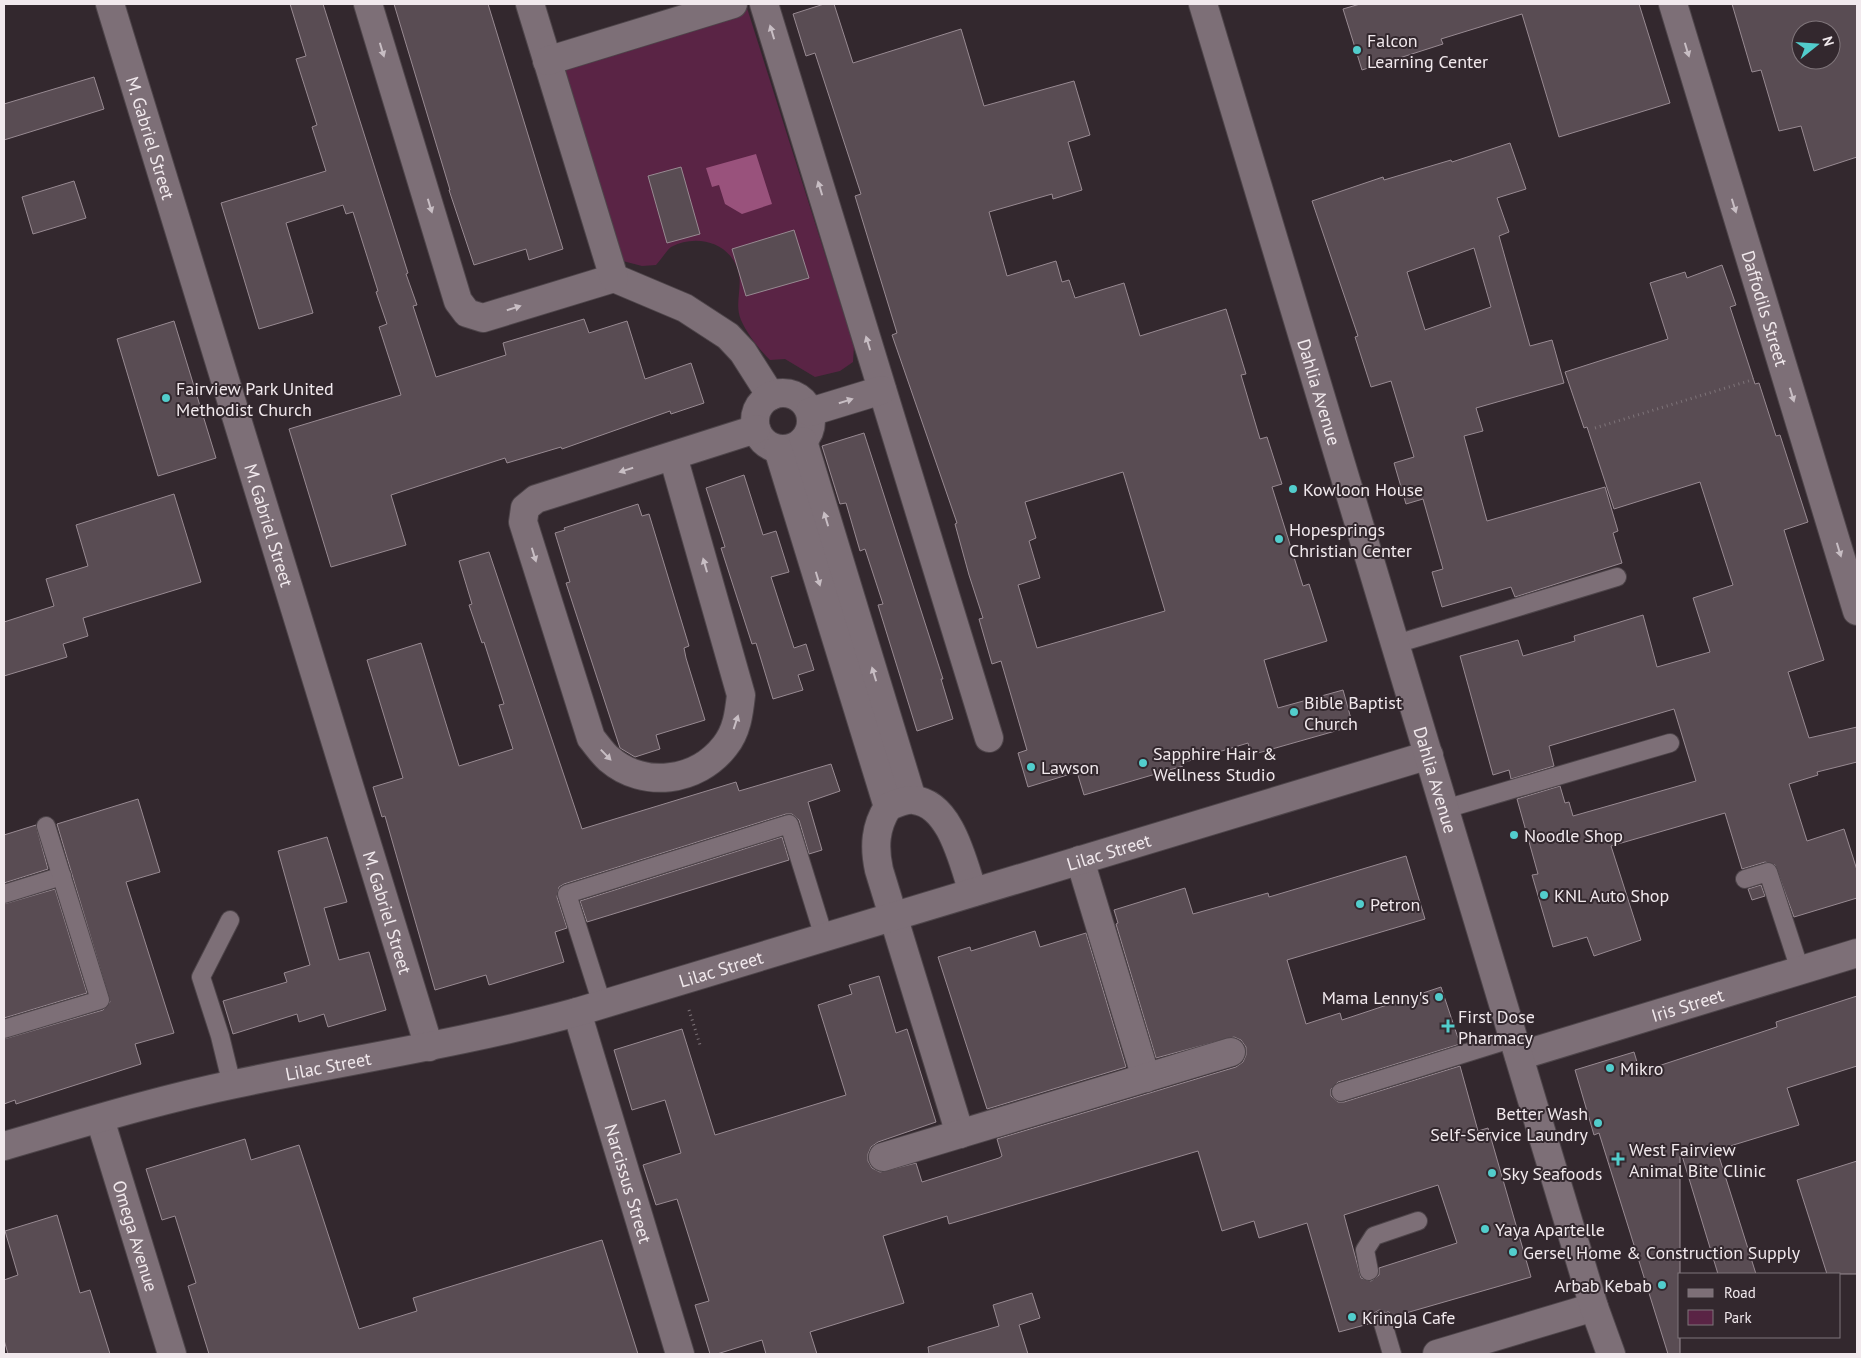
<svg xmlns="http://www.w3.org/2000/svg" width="1861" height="1358" font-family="'PT Sans',sans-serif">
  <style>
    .green { fill: #5a2445 }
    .water { fill: #99527c }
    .building { fill: #594c53; stroke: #988a92; fill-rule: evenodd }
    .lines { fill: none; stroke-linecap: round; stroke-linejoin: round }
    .lane-casing { stroke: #4e454a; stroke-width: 20 }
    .street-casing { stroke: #4e454a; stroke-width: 30 }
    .secondary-casing { stroke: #4e454a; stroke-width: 30 }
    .path { stroke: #7e7479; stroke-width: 3; stroke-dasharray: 1 4; stroke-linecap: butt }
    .lane { stroke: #7d6f77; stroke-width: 18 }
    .street { stroke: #7d6f77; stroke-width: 28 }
    .secondary { stroke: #7d6f77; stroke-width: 28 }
    .oneway { fill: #c8bec4 }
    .poi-dot { fill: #52cdcc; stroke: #33282e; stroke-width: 2 }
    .labels { text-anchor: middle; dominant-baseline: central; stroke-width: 4; stroke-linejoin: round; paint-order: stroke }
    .poi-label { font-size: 18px; fill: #f1e9ed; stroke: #33282e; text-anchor: start }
    .street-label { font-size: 18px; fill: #f1e9ed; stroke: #33282e }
  </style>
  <rect width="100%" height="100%" fill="#33282e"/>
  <!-- green -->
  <path class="green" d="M747,8l107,338 -1,16 -13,9 -25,6 -30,-18 -15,1c-10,-10 -23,-26 -29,-40 -8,-18 5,-39 -6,-57 -12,-23 -42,-28 -64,-16 -5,4 -10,13 -15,18l-14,1 -23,-6 -57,-196z"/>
  <!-- water -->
  <path class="water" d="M756,154l16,50 -30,10 -17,-10 -6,-19 -7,2 -6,-19z"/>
  <!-- building -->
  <g class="building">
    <path d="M290,4h33l85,269 -2,1 11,31 -4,1 23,71 70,-22 -3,-12 81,-24 5,14 38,-12 18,58 46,-16 13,40 -33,11 -1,-3 -108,38 -1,-2 -54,16 -2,-5 -114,37 15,50 -75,22 -42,-138 112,-34 -22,-68 8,-3 -11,-32 2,-1 -25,-79 -7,2 -3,-9 -57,18 27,90 -54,16 -38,-126 105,-32 -14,-44 5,-2 -21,-66 10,-3z"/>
    <path d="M394,4h94l75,245 -34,11 -3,-11 -52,16 -25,-75h1z"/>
    <path d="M824,4h10l19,59 108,-34 23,77 90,-25 16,54 -22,7 14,48 -29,9 -1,-5 -63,18 18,64 49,-15 6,21 7,-2 6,18 49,-15 16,53 86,-27 20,65 -5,1 19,64 7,-2 15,47 -10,3 31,99 6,-2 18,57 -63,19 14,48 65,-18 10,36 -102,29 -3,-12 -66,20 1,3 -99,29 -7,-23 -49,15 -10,-34 9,-3 -26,-89 -9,3 -13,-45 4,-1 -14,-43 -14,-51 2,-1 -65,-188 5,-2 -42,-137 6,-2 -46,-141 -9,3 -13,-42zM1123,472l42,139 -128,37 -19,-63 22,-7 -11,-37 7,-3 -11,-36z"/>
    <path d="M1360,4h279l31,99 -111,34 -37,-123 -81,25 2,5 -81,26 -19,-61z"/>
    <path d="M1732,4h125v153l-43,14 -13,-45 -22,5 -18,-61 -9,2zM1801,30h30v30h-30z"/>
    <path d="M94,77l10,32 -100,31v-36z"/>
    <path d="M1510,143l16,46 -29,9 12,34 -10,4 31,110 22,-6 12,43 -88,25 7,23 -19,5 23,85 118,-34 13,44 -5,2 9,30 -107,34 -4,-10 -69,20 -10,-35 11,-3 -20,-70 -17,5 -12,-41 20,-6 -23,-76 -20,6 -16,-50 3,-1 -46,-135 71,-24 1,3 67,-20 1,2zM1474,248l17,59 -66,23 -18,-58z"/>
    <path d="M681,167l19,67 -33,9 -19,-67z"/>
    <path d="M74,181l12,37 -53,16 -11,-37z"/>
    <path d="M794,230l15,48 -63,18 -14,-47z"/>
    <path d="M1722,265l14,40 -6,2 25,77 4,-1 17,53 4,-1 28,87 -24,8 40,130 -36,12 21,66 48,-11v35l-40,10 1,3 -29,9 18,57 37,-12 13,41v28l-63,19 -19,-52 -10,-3 -23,7 -17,-56 -114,33 30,94 -47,16 -7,-19 -34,10 -21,-72 6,-1 -21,-75 43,-13 5,17 4,-1 4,14 123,-35 -22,-72 -125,37 5,20 -43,13 -2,-9 -16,5 -33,-119 58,-16 5,16 52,-15 -1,-5 69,-21 14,52 53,-15 -17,-54 40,-13 -33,-103 -86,27 -27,-82 -3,1 -19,-56 103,-33 -18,-56 35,-11 2,6z"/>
    <path d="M174,321l42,137 -58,18 -41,-137z"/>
    <path d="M864,433l79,246h-2l12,40 -36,12 -39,-126 5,-1 -18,-55 -5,2 -14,-48 -6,1 -18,-58z"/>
    <path d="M744,475l19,60 13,-4 13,41 -18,5 23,71 12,-4 8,26 -16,5 5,15 -30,9 -17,-56 -4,1 -31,-96 4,-1 -19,-59z"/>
    <path d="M174,494l27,88 -118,36 5,18 -25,8 4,13 -63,19v-54l50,-16 -8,-27 42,-13 -12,-41z"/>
    <path d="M638,504l4,12 7,-2 40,132 -5,2 2,10 19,62 -49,15 4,14 -25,8 -15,-9 -54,-165 4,-1 -15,-49 10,-3 -1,-2z"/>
    <path d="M489,552l93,277 154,-47 3,9 92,-27 9,27 -32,11 14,48 -13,4 -10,-34 -7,-6h-6l-222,70 -5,3 -2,10 10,31 -12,4 9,30 -75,23 -3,-10 -51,15 -50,-174 -3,1 -9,-30 30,-9 -36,-118 54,-17 38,123 54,-17 -14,-44 5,-1 -20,-62 -2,1 -13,-38 3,-1 -13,-43z"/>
    <path d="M138,799l22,73 -34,10 48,151 -39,11 6,20 -125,40 -1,-4 -11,4v-65l99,-29 7,-8 -53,-178z"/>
    <path d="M36,825l12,44 -44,14v-48z"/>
    <path d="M327,837l20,65 -23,6 15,52 30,-8 17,58 -58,17 -4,-13 -25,8 -2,-8 -64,20 -10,-33 64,-19 -3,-9 26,-8 -32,-114z"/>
    <path d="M782,837l7,23 -202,62 -7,-21z"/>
    <path d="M1406,856l19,63 -138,41 19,64 34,-11 2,7 99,-33 19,57 -122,38 -7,7v7l7,6h6l116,-36 18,65 10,-3 43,149 -139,40 -3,-5 -10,-2 -5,3 -2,10 -33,9 -32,-109 -48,15 -5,-17 -32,10 -24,-80 -249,73 -2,-8 -64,20 21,67 -94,29 7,22h-51l-4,-14 -45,14h-7l-15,-49 14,-4 -32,-102 -21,6 -13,-40 38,-12 -16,-53 -33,10 -18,-60 68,-21 33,106 131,-40 -28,-90 34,-11 -3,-9 30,-9 17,57 11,-4 29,93 -58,20 -7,5 -3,7v7l4,7 8,4 36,-9 6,19 77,-24 3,-2 -5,-17 239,-72 7,-5 3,-7v-8l-5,-7 -7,-3 -78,21 -40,-134 2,-1 -4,-13 71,-22 8,26 75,-21 1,4zM1438,1185l19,58 -78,25v7l-8,6 -10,-3 -17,-63z"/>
    <path d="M1761,885l4,11 -13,4 -4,-11z"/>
    <path d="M55,889l32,104 -83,25v-114z"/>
    <path d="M1035,931l5,16 46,-14 40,134 -139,42 -49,-152 32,-10 1,4z"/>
    <path d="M1857,996v70l-70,22 12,37 -82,25 39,124h-38l-38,-125v205h-12l-69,-221 -5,2 -19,-65 59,-18 6,20 137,-45 -1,-5z"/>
    <path d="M245,1139l6,21 48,-15 60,184 58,-18 -4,-13 189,-58 36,114h-429l-21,-68 8,-3 -21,-67 -13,4 -16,-51z"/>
    <path d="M1857,1161v113h-30l-30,-94z"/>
    <path d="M57,1215l23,78 10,-3 20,64h-102l-4,-14v-60l14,-5 -13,-44z"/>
    <path d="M1032,1293l8,25 -21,7 9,29h-99l-1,-7 71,-21 -6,-21z"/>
  </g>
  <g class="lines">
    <defs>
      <g id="lane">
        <path d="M1396,644l221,-67"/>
        <path d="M1445,809l225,-66"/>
        <path d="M1745,879l23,-7 32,98"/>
        <path d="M4,894l58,-18"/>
        <path d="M230,920l-29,57 19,59 12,49"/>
        <path d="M602,1004l-35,-110 222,-70 35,113"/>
        <path d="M4,1029l96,-29 -54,-174"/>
        <path d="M1341,1092l173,-54"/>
        <path d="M1369,1271l-4,-21 9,-14 44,-15"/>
        <path d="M1382,1320l10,34"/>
      </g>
      <g id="street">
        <path id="s1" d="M110,4l319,1043"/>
        <path d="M368,4l90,297 9,12 16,5 131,-40 71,30 43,28 15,16 28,44"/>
        <path d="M530,4l84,274"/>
        <path d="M764,4l225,734"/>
        <path id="s2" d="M1673,4l184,607"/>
        <path d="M547,61l186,-57"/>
        <circle cx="783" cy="421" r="28"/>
        <path d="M810,412l72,-22"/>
        <path d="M803,441l109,358"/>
        <path d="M778,449l110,358"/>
        <path d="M673,456l68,239c-2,18 -4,36 -16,51 -28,36 -81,43 -116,13 -7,-6 -12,-14 -18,-21l-68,-216 2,-14 11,-9 220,-70"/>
        <path d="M1080,860l66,218"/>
        <path id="s3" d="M577,1012l103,342"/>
        <path id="s4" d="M1519,1056l338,-103"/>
        <path id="s5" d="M100,1119l72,235"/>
        <path d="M960,1134l-81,-264c-5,-23 -4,-43 9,-63 7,-3 18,-8 26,-7 37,4 49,63 59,92"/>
        <path id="s6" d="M4,1146c76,-22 153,-46 231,-62 114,-24 229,-41 342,-72l852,-257"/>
        <path d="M883,1157l348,-105"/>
        <path d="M1437,1354l157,-47"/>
      </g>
      <g id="secondary">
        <path id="s7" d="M1203,4l391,1303 17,47"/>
      </g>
    </defs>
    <!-- lane casing -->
    <use href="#lane" class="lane-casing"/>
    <!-- street casing -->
    <use href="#street" class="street-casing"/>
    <!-- secondary casing -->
    <use href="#secondary" class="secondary-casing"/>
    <!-- path -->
    <g class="path">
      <path d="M1595,428l160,-49"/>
      <path d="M689,1010l12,38"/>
    </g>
    <!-- lane -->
    <use href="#lane" class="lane"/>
    <!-- street -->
    <use href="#street" class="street"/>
    <!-- secondary -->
    <use href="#secondary" class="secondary"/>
  </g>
  <!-- one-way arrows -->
  <defs><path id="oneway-solid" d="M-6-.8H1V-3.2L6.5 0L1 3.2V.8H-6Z" transform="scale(1.25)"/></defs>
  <g class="oneway">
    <use href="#oneway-solid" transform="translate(772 32) rotate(-107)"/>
    <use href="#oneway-solid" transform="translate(382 50) rotate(73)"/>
    <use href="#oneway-solid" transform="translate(1687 50) rotate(73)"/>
    <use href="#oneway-solid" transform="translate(820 188) rotate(-107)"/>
    <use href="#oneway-solid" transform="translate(430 206) rotate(73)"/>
    <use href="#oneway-solid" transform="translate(1734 206) rotate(73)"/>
    <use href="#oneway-solid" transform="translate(514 308) rotate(-17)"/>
    <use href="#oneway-solid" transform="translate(868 343) rotate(-107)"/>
    <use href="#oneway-solid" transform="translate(1792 395) rotate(73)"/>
    <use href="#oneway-solid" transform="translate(846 401) rotate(-17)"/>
    <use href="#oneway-solid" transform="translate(626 470) rotate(163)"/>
    <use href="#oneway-solid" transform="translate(826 519) rotate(-107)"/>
    <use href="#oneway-solid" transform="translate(1839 550) rotate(73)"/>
    <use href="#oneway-solid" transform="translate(534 555) rotate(73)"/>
    <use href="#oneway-solid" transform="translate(705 565) rotate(-106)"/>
    <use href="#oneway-solid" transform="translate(818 579) rotate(73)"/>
    <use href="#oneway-solid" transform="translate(874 674) rotate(-107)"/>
    <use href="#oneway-solid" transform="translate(736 722) rotate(-72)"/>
    <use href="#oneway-solid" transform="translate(606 755) rotate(46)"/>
  </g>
  <!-- markers -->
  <g class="poi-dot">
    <circle cx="1357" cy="50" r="5"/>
    <circle cx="166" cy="398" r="5"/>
    <circle cx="1293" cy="489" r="5"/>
    <circle cx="1279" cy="539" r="5"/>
    <circle cx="1294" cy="712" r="5"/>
    <circle cx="1143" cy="763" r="5"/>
    <circle cx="1031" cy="767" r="5"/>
    <circle cx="1514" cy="835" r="5"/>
    <circle cx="1544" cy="895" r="5"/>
    <circle cx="1360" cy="904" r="5"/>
    <circle cx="1439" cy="997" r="5"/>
    <path d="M1445.5 1018.5h5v5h5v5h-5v5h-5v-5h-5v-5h5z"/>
    <circle cx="1610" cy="1068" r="5"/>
    <circle cx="1598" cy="1123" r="5"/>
    <path d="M1615.5 1151.5h5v5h5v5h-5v5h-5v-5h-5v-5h5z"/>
    <circle cx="1492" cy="1173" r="5"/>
    <circle cx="1485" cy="1229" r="5"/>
    <circle cx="1513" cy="1252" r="5"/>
    <circle cx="1662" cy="1285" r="5"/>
    <circle cx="1352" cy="1317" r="5"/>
  </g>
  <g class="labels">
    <!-- poi labels -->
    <g class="poi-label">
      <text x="1367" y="40">Falcon<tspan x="1367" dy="21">Learning Center</tspan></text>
      <text x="176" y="388">Fairview Park United<tspan x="176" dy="21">Methodist Church</tspan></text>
      <text x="1303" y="489">Kowloon House</text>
      <text x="1289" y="529">Hopesprings<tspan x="1289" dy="21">Christian Center</tspan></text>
      <text x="1304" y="702">Bible Baptist<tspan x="1304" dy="21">Church</tspan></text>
      <text x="1153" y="753">Sapphire Hair &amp;<tspan x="1153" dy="21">Wellness Studio</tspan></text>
      <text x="1041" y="767">Lawson</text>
      <text x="1524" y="835">Noodle Shop</text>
      <text x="1554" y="895">KNL Auto Shop</text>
      <text x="1370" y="904">Petron</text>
      <text x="1429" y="997" text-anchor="end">Mama Lenny's</text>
      <text x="1458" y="1016">First Dose<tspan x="1458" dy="21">Pharmacy</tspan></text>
      <text x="1620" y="1068">Mikro</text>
      <text x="1588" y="1113" text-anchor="end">Better Wash<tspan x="1588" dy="21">Self-Service Laundry</tspan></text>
      <text x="1629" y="1149">West Fairview<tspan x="1629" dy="21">Animal Bite Clinic</tspan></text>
      <text x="1502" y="1173">Sky Seafoods</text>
      <text x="1495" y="1229">Yaya Apartelle</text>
      <text x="1523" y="1252">Gersel Home &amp; Construction Supply</text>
      <text x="1652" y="1285" text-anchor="end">Arbab Kebab</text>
      <text x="1362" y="1317">Kringla Cafe</text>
    </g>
    <!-- street labels -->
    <g class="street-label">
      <text stroke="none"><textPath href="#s1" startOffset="140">M. Gabriel Street</textPath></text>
      <text stroke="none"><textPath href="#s2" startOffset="318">Daffodils Street</textPath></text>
      <text stroke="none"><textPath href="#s7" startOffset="405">Dahlia Avenue</textPath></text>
      <text stroke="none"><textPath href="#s1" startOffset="545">M. Gabriel Street</textPath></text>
      <text stroke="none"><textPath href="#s7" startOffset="810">Dahlia Avenue</textPath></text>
      <text stroke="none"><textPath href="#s6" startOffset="1144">Lilac Street</textPath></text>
      <text stroke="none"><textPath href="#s1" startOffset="950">M. Gabriel Street</textPath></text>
      <text stroke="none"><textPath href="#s6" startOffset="739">Lilac Street</textPath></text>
      <text stroke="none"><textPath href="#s4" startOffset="176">Iris Street</textPath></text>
      <text stroke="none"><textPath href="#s6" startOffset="334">Lilac Street</textPath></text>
      <text stroke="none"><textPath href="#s3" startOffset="179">Narcissus Street</textPath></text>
      <text stroke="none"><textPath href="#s5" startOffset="122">Omega Avenue</textPath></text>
    </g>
  </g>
  <!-- border -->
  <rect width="1861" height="1358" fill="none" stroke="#f1e9ed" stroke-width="10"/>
  <!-- legend -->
  <rect x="1678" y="1273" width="162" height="65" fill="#33282e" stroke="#7f757a"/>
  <rect x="1688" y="1289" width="25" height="8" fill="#7d6f77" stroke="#7f757a"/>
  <text x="1724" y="1298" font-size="15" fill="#f1e9ed">Road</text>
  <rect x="1688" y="1310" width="25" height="15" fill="#5a2445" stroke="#7f757a"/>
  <text x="1724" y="1323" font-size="15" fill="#f1e9ed">Park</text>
  <!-- north arrow -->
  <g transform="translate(1816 45) rotate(73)"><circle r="24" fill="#33282e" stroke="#7f757a"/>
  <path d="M0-4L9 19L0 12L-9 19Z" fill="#52cdcc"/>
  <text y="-8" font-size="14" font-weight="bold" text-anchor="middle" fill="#f1e9ed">N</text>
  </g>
</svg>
